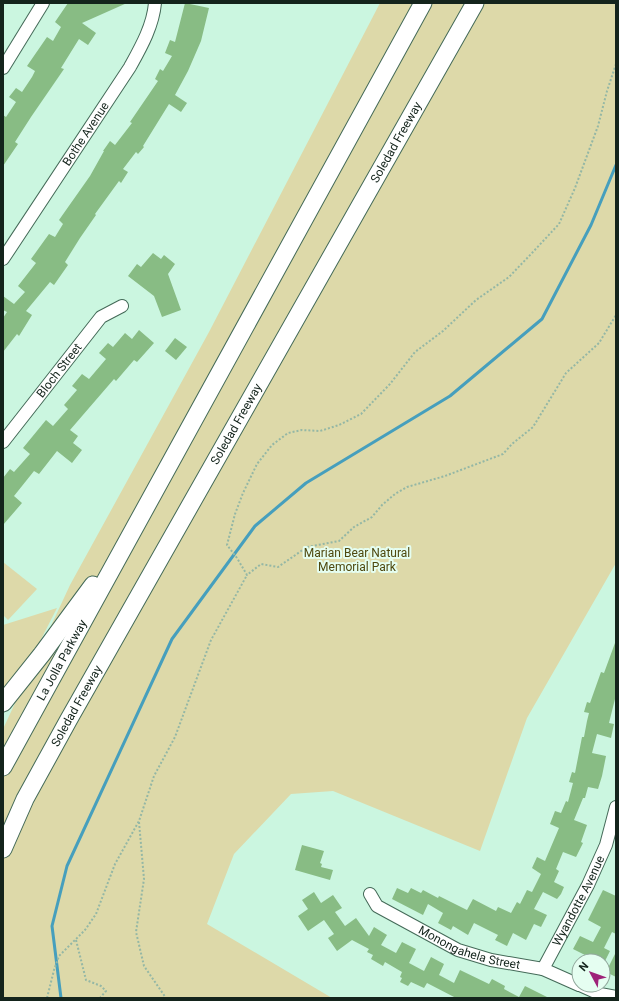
<svg xmlns="http://www.w3.org/2000/svg" width="619" height="1001" font-family="Roboto,sans-serif">
  <style>
    .green { fill: #ddd9a9 }
    .lines { fill: none; stroke-linecap: round; stroke-linejoin: round }
    .stream { stroke: #469fbd; stroke-width: 3 }
    .building { fill: #88bc84 }
    .minor-casing { stroke: #446a58; stroke-width: 14 }
    .highway-casing { stroke: #446a58; stroke-width: 19 }
    .path { stroke: #94b7a5; stroke-width: 2; stroke-dasharray: 2 2; stroke-linecap: butt }
    .minor { stroke: #fff; stroke-width: 12 }
    .highway { stroke: #fff; stroke-width: 17 }
    .labels { text-anchor: middle; dominant-baseline: central; stroke-width: 4; stroke-linejoin: round; paint-order: stroke }
    .street-label { font-size: 12px; fill: #14241c; stroke: #e5fef1 }
    .park-label { font-size: 12px; fill: #4e480e; stroke: #e5fef1 }
  </style>
  <rect width="100%" height="100%" fill="#cbf6e0"/>
  <!-- green -->
  <g class="green">
    <path d="M380,3h236v560l-89,155 -47,133 -147,-60 -42,3 -57,60 -27,70 125,74h-329v-269l67,-144 139,-253z"/>
    <path d="M3,562l34,27 -29,31 -5,-5z"/>
    <path d="M57,608l-54,106v-89z"/>
  </g>
  <g class="lines">
    <!-- stream -->
    <path class="stream" d="M61,998l-9,-72 15,-60 105,-227 83,-113 51,-43 144,-87 92,-77 49,-94 25,-60"/>
  </g>
  <!-- building -->
  <g class="building">
    <path d="M68,3h59l-45,20 14,10 -8,12 -9,-6 -18,29 3,1 -33,48 -16,25 3,2 -15,22v-51l3,2 10,-15 -7,-5 7,-9 6,4 10,-15 3,-6 -8,-5 20,-29 6,4 8,-14 -6,-5z"/>
    <path d="M185,3l24,5 -8,33 -13,30 -13,24 12,8 -6,9 -12,-8 -26,42 1,1 -6,7 -2,-2 -13,17 5,3 -7,11 -2,-2 -24,33 1,1 -16,23 -15,24 3,3 -14,20 -4,-3 -24,29 6,4 -13,21 -2,-2 -14,18v-34l4,-6 -4,-2v-14l11,8 11,-12 -7,-6 18,-23 -5,-4 18,-25 6,3 8,-13 -4,-4 31,-44 14,-25h-1l7,-10 5,4 17,-22 -2,-1 28,-41 -3,-2 5,-10 3,2 9,-15 -7,-3 5,-13 5,2z"/>
    <path d="M153,253l8,6 3,-4 11,9 -7,10 13,36 -19,7 -8,-21 -26,-20 9,-12 4,3z"/>
    <path d="M139,330l15,13 -17,19 -3,-2 -18,21 -2,-2 -44,51 8,6 -5,7 9,7 -10,13 -15,-12 -18,23 -5,-3 -20,25 8,7 -19,22v-47l7,-9 4,3 16,-18 -7,-6 23,-28 7,6 15,-17 -4,-4 13,-15 -5,-4 10,-12 7,5 17,-20 -7,-6 9,-10 5,4 12,-14 7,6z"/>
    <path d="M175,338l12,9 -11,13 -11,-9z"/>
    <path d="M615,643l1,52 -7,28 5,1 -3,14 -14,-4 -5,19 14,3 -4,20 -4,13 -10,-2 -3,11h-2l-9,22 13,5 -6,17 2,1 -7,14 -13,-5 -7,17 3,2 -5,11 10,5 -3,7 -4,5 -14,-7 -9,17 13,6 -6,12 -7,-3 -8,16 -13,-7 -6,13 -12,-6 3,-5 -24,-12 -6,12 -15,-9 -2,4 -13,-7 5,-10 -15,-9 -5,11 -31,-16 5,-11 11,5 3,-5 10,5 2,-3 15,8 1,-2 28,14 6,-11 23,12 2,-4 13,6 6,-11 3,2 7,-14 5,2 9,-18 -9,-6 5,-11 8,4 14,-33 -9,-4 5,-13 6,2 5,-12 2,1 5,-19 -4,-1 3,-10 3,1 7,-36h2l3,-16 2,-8 -5,-1 3,-10 3,1 11,-31 3,1z"/>
    <path d="M302,845l22,6 -4,12 2,1 -1,3 12,3 -3,10 -35,-10z"/>
    <path d="M603,890l13,6v38l-4,-2 -8,16 6,3 -5,10h-20l2,-5 -14,-7 7,-13 13,6 8,-15 -13,-7z"/>
    <path d="M314,892l7,11 12,-8 9,13 -7,4 10,14 11,-8 13,18 5,-9 13,8 -6,10 15,8 6,-11 14,7 -7,14 15,8 7,-14 13,7 -5,11 15,8 6,-13 29,14 3,-5 13,7 -1,3 15,8 6,-11 24,12h-93l-29,-15 -3,5 -13,-6 -3,4 -8,-4 2,-4 -2,-1 2,-5 -17,-10 -2,4 -12,-7 2,-4 -6,-3 2,-3 -17,-9 -15,11 -9,-13 6,-4 -10,-14 -16,11 -10,-15 10,-7 -6,-9z"/>
    <path d="M616,952v25l-10,-5z"/>
  </g>
  <g class="lines">
    <defs>
      <g id="minor">
        <path d="M3,68l40,-65"/>
        <path id="s1" d="M3,259l127,-192c11,-20 23,-41 25,-64"/>
        <path id="s2" d="M3,442l98,-125 21,-11"/>
        <path id="s3" d="M370,894l7,12 81,44 33,10 52,9 36,16"/>
        <path id="s4" d="M543,969l45,-84 18,-40 10,-38"/>
        <path d="M580,985l20,9 16,3"/>
      </g>
      <g id="highway">
        <path d="M3,703l39,-49 51,-69"/>
        <path id="s5" d="M3,767l420,-764"/>
        <path id="s6" d="M3,849l22,-50 44,-80 406,-716"/>
      </g>
    </defs>
    <!-- minor casing -->
    <use href="#minor" class="minor-casing"/>
    <!-- highway casing -->
    <use href="#highway" class="highway-casing"/>
    <!-- path -->
    <g class="path">
      <path d="M616,64l-9,27 -9,35 -23,62 -16,36 -27,29 -23,24 -33,23 -33,31 -28,21 -25,32 -29,30 -22,11 -19,6 -18,-1 -14,3 -16,12 -15,19 -14,29 -8,21 -8,31 10,13 10,17 14,-11 17,3 29,-20 32,-6 15,-14 18,-10 10,-12 13,-11 12,-7 38,-11 58,-22 9,-10 21,-17 33,-54 33,-30 17,-28"/>
      <path d="M139,822l5,57 -8,53 8,34 22,32"/>
      <path d="M76,940l10,40 15,6 5,5 -6,7"/>
      <path d="M47,998l7,-28 5,-14 26,-26 11,-16 19,-50 24,-43 15,-45 21,-39 36,-97 36,-65"/>
      <path d="M90,998h5"/>
    </g>
    <!-- minor -->
    <use href="#minor" class="minor"/>
    <!-- highway -->
    <use href="#highway" class="highway"/>
  </g>
  <g class="labels">
    <!-- street labels -->
    <g class="street-label">
      <text stroke="none"><textPath href="#s1" startOffset="150">Bothe Avenue</textPath></text>
      <text stroke="none"><textPath href="#s6" startOffset="809">Soledad Freeway</textPath></text>
      <text stroke="none"><textPath href="#s2" startOffset="91">Bloch Street</textPath></text>
      <text stroke="none"><textPath href="#s6" startOffset="485">Soledad Freeway</textPath></text>
      <text stroke="none"><textPath href="#s5" startOffset="122">La Jolla Parkway</textPath></text>
      <text stroke="none"><textPath href="#s6" startOffset="161">Soledad Freeway</textPath></text>
      <text stroke="none"><textPath href="#s4" startOffset="77">Wyandotte Avenue</textPath></text>
      <text stroke="none"><textPath href="#s3" startOffset="116">Monongahela Street</textPath></text>
    </g>
    <!-- park labels -->
    <g class="park-label">
      <text x="357" y="553">Marian Bear Natural<tspan x="357" dy="14">Memorial Park</tspan></text>
    </g>
  </g>
  <!-- border -->
  <rect width="619" height="1001" fill="none" stroke="#14241c" stroke-width="8"/>
  <!-- north arrow -->
  <g transform="translate(591 973) rotate(311)"><circle r="19" fill="#e5fef1" stroke="#91a79c"/>
  <path d="M0-3L7 15L0 10L-7 15Z" fill="#9e2379"/>
  <text y="-6" font-size="11" font-weight="bold" text-anchor="middle" fill="#14241c">N</text>
  </g>
</svg>
